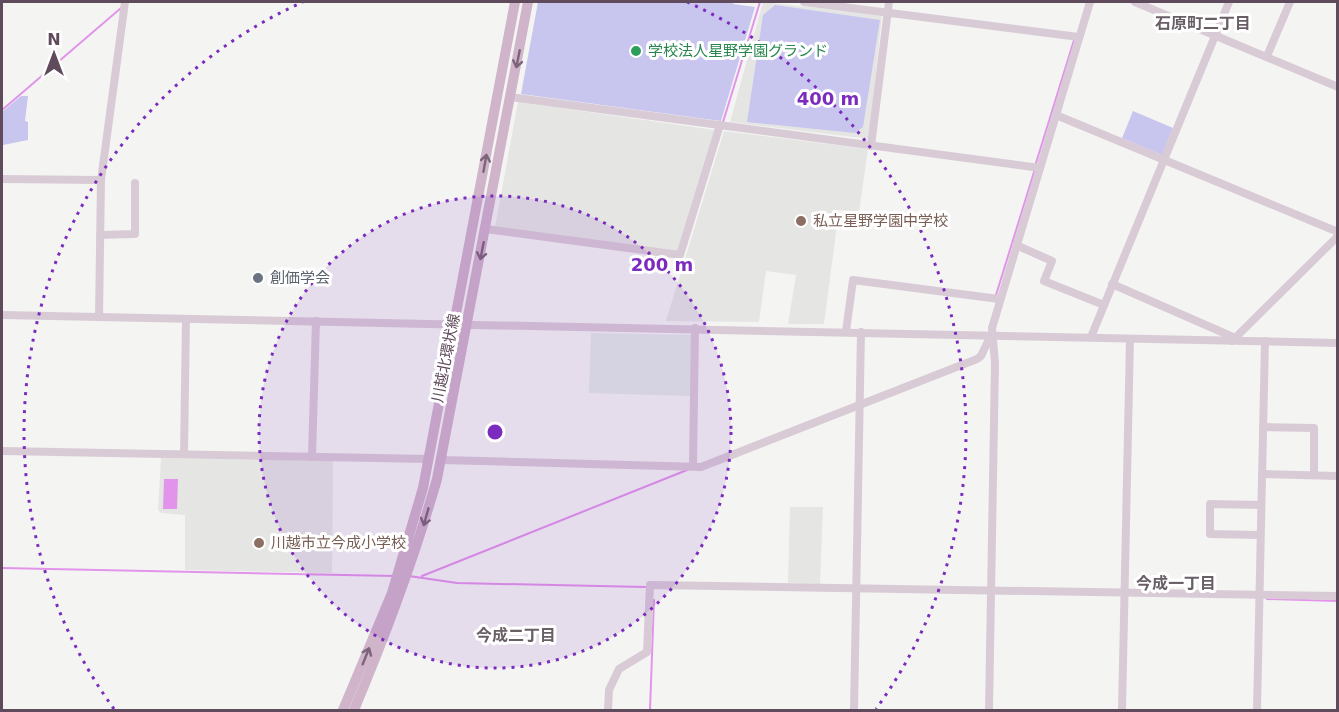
<svg xmlns="http://www.w3.org/2000/svg" width="1339" height="712" font-family="'DejaVu Sans','Noto Sans JP',sans-serif">
  <style>
    .commercial { fill: #e2eae6 }
    .education { fill: #e5e6e4 }
    .green { fill: #c8c5ef }
    .water { fill: #e294ea }
    .lines { fill: none; stroke-linecap: round; stroke-linejoin: round }
    .stream { stroke: #e294ea; stroke-width: 2 }
    .minor { stroke: #d9cbd6; stroke-width: 8 }
    .major { stroke: #d0b4ca; stroke-width: 10 }
    .oneway { stroke: #7c6578 }
    .ring { fill: none; stroke: #7b2cbf; stroke-width: 3; stroke-dasharray: 3 6 }
    .leisure-dot { fill: #2e9e5b; stroke: #fff; stroke-width: 2 }
    .education-dot { fill: #8d6e63; stroke: #fff; stroke-width: 2 }
    .worship-dot { fill: #6b7280; stroke: #fff; stroke-width: 2 }
    .labels { text-anchor: middle; dominant-baseline: central; stroke-width: 6; stroke-linejoin: round; paint-order: stroke }
    .leisure-label { font-size: 15px; fill: #27864d; stroke: #fff; text-anchor: start }
    .education-label { font-size: 15px; fill: #785e54; stroke: #fff; text-anchor: start }
    .worship-label { font-size: 15px; fill: #5b616d; stroke: #fff; text-anchor: start }
    .street-label { font-size: 15px; fill: #604b5c; stroke: #fff }
    .neighbourhood-label { font-size: 16px; font-weight: bold; fill: #685f66; stroke: #fff }
    .centre { fill: #7b2cbf; stroke: #fff; stroke-width: 3 }
    .ring-label { font-size: 18px; text-anchor: middle; font-weight: bold; fill: #7b2cbf; stroke: #fff; stroke-width: 6; stroke-linejoin: round; paint-order: stroke }
  </style>
  <rect width="100%" height="100%" fill="#f4f5f3"/>
  <!-- commercial -->
  <path class="commercial" d="M591,333l102,2 -2,61 -102,-3z"/>
  <!-- education -->
  <g class="education">
    <path d="M763,2l119,13 -13,124 -139,-17z"/>
    <path d="M518,102l197,28 -37,122 -183,-25z"/>
    <path d="M724,131l144,18 -9,63 -20,-2 -15,114h-36l8,-49 -30,-4 -7,51 -93,-1z"/>
    <path d="M161,458l172,3 -1,112 -147,-3v-55l-24,-2 -3,-3z"/>
    <path d="M790,507h33l-3,77 -32,-1z"/>
  </g>
  <!-- green -->
  <g class="green">
    <path d="M538,2h196l-1,2 22,3 -34,114 -200,-27z"/>
    <path d="M775,5l105,15 -17,107 -8,6 -108,-11 16,-107z"/>
    <path d="M21,96h7l-3,25 3,1v18l-25,5v-34z"/>
    <path d="M1133,111l40,17 -11,27 -40,-17z"/>
  </g>
  <!-- water -->
  <path class="water" d="M164,479h14l-1,30h-14z"/>
  <g class="lines">
    <!-- stream -->
    <g class="stream">
      <path d="M2,110l119,-102"/>
      <path d="M723,122l37,-120"/>
      <path d="M1036,163l38,-123"/>
      <path d="M996,295l38,-123"/>
      <path d="M2,568l393,8"/>
      <path d="M409,576l48,7 188,4"/>
      <path d="M422,576l265,-106"/>
      <path d="M1267,599l71,2"/>
      <path d="M650,710l4,-110"/>
    </g>
    <!-- minor -->
    <g class="minor">
      <path d="M804,2l275,35"/>
      <path d="M1135,2l203,85"/>
      <path d="M1267,56l23,-54"/>
      <path d="M510,97l530,71"/>
      <path d="M1056,115l282,117"/>
      <path d="M871,146l18,-144"/>
      <path d="M2,179l99,1"/>
      <path d="M486,229l194,26 40,-130"/>
      <path d="M100,235l35,-1v-51"/>
      <path d="M1016,245l36,16 -8,20 60,24"/>
      <path d="M1112,284l121,53"/>
      <path d="M2,315l1336,28"/>
      <path d="M99,317l2,-137 24,-178"/>
      <path d="M846,331l7,-51 146,19"/>
      <path d="M1091,337l138,-335"/>
      <path d="M1232,341l106,-105"/>
      <path d="M1263,427l51,1v47"/>
      <path d="M2,451l427,8"/>
      <path d="M184,454l2,-135"/>
      <path d="M312,457l4,-136"/>
      <path d="M441,460l260,7 276,-108 4,-3 10,-21"/>
      <path d="M693,465l2,-137"/>
      <path d="M1262,474l76,2"/>
      <path d="M1260,535l-50,-1v-30l51,1"/>
      <path d="M608,710l1,-20 10,-21 28,-17 3,-67 688,11"/>
      <path d="M854,710l7,-378"/>
      <path d="M989,710l6,-347 -3,-35 98,-326"/>
      <path d="M1122,710l8,-371"/>
      <path d="M1257,710l8,-369"/>
    </g>
    <!-- major -->
    <g class="major">
      <path d="M343,710l49,-117 31,-105 92,-486"/>
      <path d="M354,710c32,-76 60,-151 83,-231l91,-477"/>
    </g>
  </g>
  <!-- one-way arrows -->
  <defs><path id="oneway-shaft" d="M-6 0H5M1.5-3L5.5 0L1.5 3" fill="none" stroke-width="1.6" stroke-linecap="round" stroke-linejoin="round" transform="scale(1.5)"/></defs>
  <g class="oneway">
    <use href="#oneway-shaft" transform="translate(518 59) rotate(101)"/>
    <use href="#oneway-shaft" transform="translate(485 163) rotate(-80)"/>
    <use href="#oneway-shaft" transform="translate(482 251) rotate(101)"/>
    <use href="#oneway-shaft" transform="translate(426 517) rotate(106)"/>
    <use href="#oneway-shaft" transform="translate(366 656) rotate(-68)"/>
  </g>
  <!-- distance rings -->
  <circle cx="495" cy="432" r="236" fill="#7b2cbf" fill-opacity=".12"/>
  <g class="ring">
    <circle cx="495" cy="432" r="236"/>
    <path d="M114 709A471 471 0 0 1 303 2M687 2A471 471 0 0 1 876 709"/>
  </g>
  <!-- markers -->
  <circle class="leisure-dot" cx="636" cy="51" r="6"/>
  <g class="education-dot">
    <circle cx="801" cy="221" r="6"/>
    <circle cx="259" cy="543" r="6"/>
  </g>
  <circle class="worship-dot" cx="258" cy="278" r="6"/>
  <g class="labels">
    <!-- leisure labels -->
    <g class="leisure-label">
      <text x="648" y="51">学校法人星野学園グランド</text>
    </g>
    <!-- education labels -->
    <g class="education-label">
      <text x="813" y="221">私立星野学園中学校</text>
      <text x="271" y="543">川越市立今成小学校</text>
    </g>
    <!-- worship labels -->
    <g class="worship-label">
      <text x="270" y="278">創価学会</text>
    </g>
    <!-- street labels -->
    <g class="street-label">
      <text transform="translate(446 358) rotate(-79)">川越北環状線</text>
    </g>
    <!-- neighbourhood labels -->
    <g class="neighbourhood-label">
      <text x="1203" y="23">石原町二丁目</text>
      <text x="1176" y="583">今成一丁目</text>
      <text x="516" y="635">今成二丁目</text>
    </g>
  </g>
  <circle cx="495" cy="432" r="9" class="centre"/>
  <g class="ring-label">
    <text x="828" y="105">400 m</text>
    <text x="662" y="271">200 m</text>
  </g>
  <!-- border -->
  <rect width="1339" height="712" fill="none" stroke="#604b5c" stroke-width="6"/>
  <!-- north arrow -->
  <g transform="translate(54 54)" stroke="#ffffff" stroke-width="4.5" paint-order="stroke">
  <path d="M0-4.5L10 22L0 15L-10 22Z" fill="#604b5c"/>
  <text y="-9" font-size="16" font-weight="bold" text-anchor="middle" fill="#604b5c">N</text>
  </g>
</svg>
